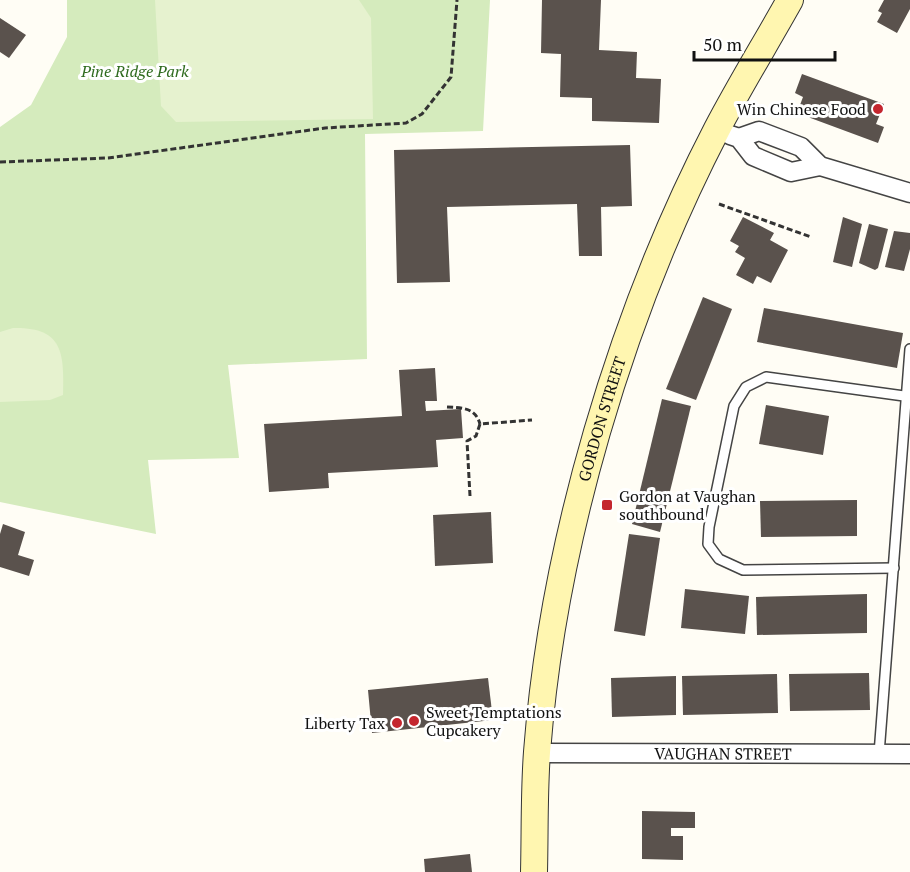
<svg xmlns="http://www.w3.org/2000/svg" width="910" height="872" font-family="'PT Serif',serif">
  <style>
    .green { fill: #d5ebbd }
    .pitch { fill: #e6f2cf }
    .building { fill: #5a524d }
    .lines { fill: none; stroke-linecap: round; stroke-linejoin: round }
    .service-casing { stroke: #444; stroke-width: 12 }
    .minor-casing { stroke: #444; stroke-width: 21 }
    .secondary-casing { stroke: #333; stroke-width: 28 }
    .path { stroke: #333; stroke-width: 3; stroke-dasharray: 6 3; stroke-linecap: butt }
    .service { stroke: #fff; stroke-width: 9 }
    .minor { stroke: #fff; stroke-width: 18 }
    .secondary { stroke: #fff6b0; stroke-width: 26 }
    .poi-dot { fill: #c4262e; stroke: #fff; stroke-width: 2 }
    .labels { text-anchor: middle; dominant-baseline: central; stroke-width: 6; stroke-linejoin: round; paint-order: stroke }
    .park-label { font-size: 16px; font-style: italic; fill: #2f6b1f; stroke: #fff }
    .poi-label { font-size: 16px; fill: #111; stroke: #fff; text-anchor: end }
    .street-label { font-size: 16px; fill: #111; stroke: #fff }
  </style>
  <rect width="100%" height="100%" fill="#fffdf5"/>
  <!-- green -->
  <path class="green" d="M67,0h423l-7,131 -118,3 2,225 -139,6 11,93 -91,2 8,74 -156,-32v-375l31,-22 36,-68z"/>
  <!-- pitch -->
  <g class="pitch">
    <path d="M155,0h204l12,18 2,101 -197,3 -15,-16z"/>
    <path d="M13,328c50,-1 51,24 50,67l-13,5 -50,2v-70z"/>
  </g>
  <!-- building -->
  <g class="building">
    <path d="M542,0h59l-2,50 38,2 -1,26 25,1 -2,44 -67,-2v-23l-32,-1 1,-43 -20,-1z"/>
    <path d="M884,0h26v9l-13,24 -20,-11 5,-9 -4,-2z"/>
    <path d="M0,18l26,17 -17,23 -9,-6z"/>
    <path d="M802,74l82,30 -8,20 8,3 -6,16 -81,-30 6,-16 -8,-4z"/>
    <path d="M630,145l2,61 -31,1 1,49h-23l-2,-52 -130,3 3,75 -53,1 -3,-133z"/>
    <path d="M743,217l31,16 -4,7 18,10 -17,33 -14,-7 -4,8 -17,-9 9,-17 -10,-6 4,-6 -9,-5z"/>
    <path d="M843,217l19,7 -10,43 -19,-5z"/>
    <path d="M869,224l19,5 -10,39 -3,2 -16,-7z"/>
    <path d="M894,231l16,2v16l-6,22 -19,-4z"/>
    <path d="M703,297l29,12 -36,91 -30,-11z"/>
    <path d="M764,308l139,25 -6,35 -140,-26z"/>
    <path d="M435,368l2,33h-12l1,10 35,-2 2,29 -27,2 2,27 -110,6 1,15 -60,4 -5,-68 138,-8 -3,-46z"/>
    <path d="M662,399l29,7 -31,126 -28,-8z"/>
    <path d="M766,405l63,11 -6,39 -64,-11z"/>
    <path d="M857,500v36l-96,1 -1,-36z"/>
    <path d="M491,512l2,51 -58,3 -2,-51z"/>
    <path d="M3,524l22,8 -7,23 16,5 -5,16 -29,-9v-33z"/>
    <path d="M629,534l31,4 -15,98 -31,-5z"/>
    <path d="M685,589l64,7 -4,38 -64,-6z"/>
    <path d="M867,594v39l-110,2 -1,-38z"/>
    <path d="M869,673l1,37 -80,1 -1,-37z"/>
    <path d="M777,674l1,39 -95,2 -1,-39z"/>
    <path d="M676,676v39l-64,2 -1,-39z"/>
    <path d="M488,678l5,42 -121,13 -4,-43z"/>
    <path d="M642,811l53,1v16h-24v8h12v24l-41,-1z"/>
    <path d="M470,854l2,18h-47l-1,-13z"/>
  </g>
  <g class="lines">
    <defs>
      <g id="service">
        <path d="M894,568l-151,2 -24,-11 -11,-15 1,-17 25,-121 12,-19 20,-10 138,19"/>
        <path d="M879,754l31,-405"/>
      </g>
      <g id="minor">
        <path d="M730,135l9,3 14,18 38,16 29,-6"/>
        <path d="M739,138l20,-7 42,16 19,19 90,27"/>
        <path id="s1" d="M537,753l373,1"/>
      </g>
      <g id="secondary">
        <path id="s2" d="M534,872c1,-40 0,-80 3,-120 16,-208 84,-438 180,-623 23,-44 49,-86 73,-129"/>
      </g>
    </defs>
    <!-- service casing -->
    <use href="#service" class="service-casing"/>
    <!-- minor casing -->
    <use href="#minor" class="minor-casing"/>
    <!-- secondary casing -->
    <use href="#secondary" class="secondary-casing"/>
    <!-- path -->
    <g class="path">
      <path d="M0,162l108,-4 217,-30 81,-5 16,-9 29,-37 6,-77"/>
      <path d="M719,204l92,33"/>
      <path d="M447,407c15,1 28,0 33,17"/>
      <path d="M470,496l-3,-55 9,-5 4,-12 52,-4"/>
    </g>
    <!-- service -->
    <use href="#service" class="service"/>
    <!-- minor -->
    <use href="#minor" class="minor"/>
    <!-- secondary -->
    <use href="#secondary" class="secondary"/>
  </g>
  <!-- markers -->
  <g class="poi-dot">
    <circle cx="878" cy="109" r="6"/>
    <rect x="601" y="499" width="12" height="12" rx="3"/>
    <circle cx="414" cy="721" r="6"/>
    <circle cx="397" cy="723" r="6"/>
  </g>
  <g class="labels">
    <!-- park labels -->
    <g class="park-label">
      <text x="135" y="71">Pine Ridge Park</text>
    </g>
    <!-- poi labels -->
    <g class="poi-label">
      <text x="866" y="109">Win Chinese Food</text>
      <text x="619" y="496" text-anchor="start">Gordon at Vaughan<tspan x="619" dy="18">southbound</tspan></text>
      <text x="426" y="712" text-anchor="start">Sweet Temptations<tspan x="426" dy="18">Cupcakery</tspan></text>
      <text x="385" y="723">Liberty Tax</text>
    </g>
    <!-- street labels -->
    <g class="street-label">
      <text stroke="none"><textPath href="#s2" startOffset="460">GORDON STREET</textPath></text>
      <text stroke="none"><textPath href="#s1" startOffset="186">VAUGHAN STREET</textPath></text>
    </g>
  </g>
  <!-- scale -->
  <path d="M694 51v9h141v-9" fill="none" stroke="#111111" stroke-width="3"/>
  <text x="703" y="51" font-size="18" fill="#111111" stroke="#ffffff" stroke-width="4.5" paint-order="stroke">50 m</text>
</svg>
